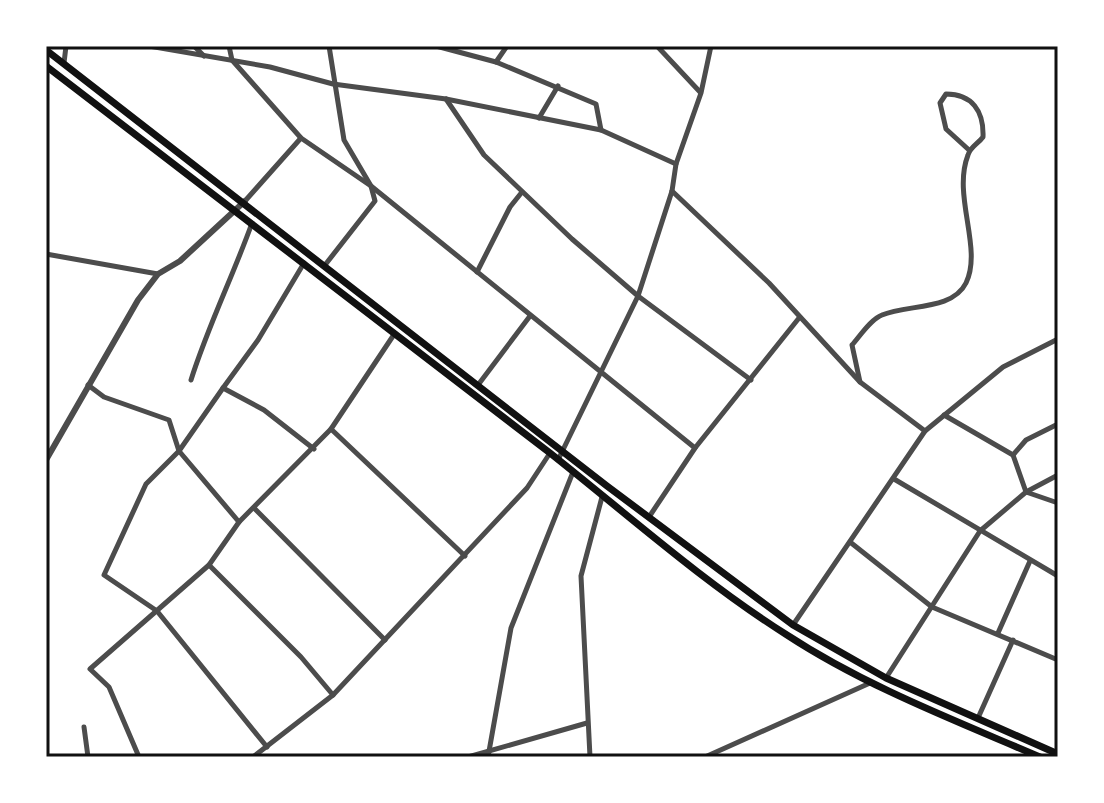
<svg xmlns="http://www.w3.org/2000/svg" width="1104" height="803" font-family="Quicksand,sans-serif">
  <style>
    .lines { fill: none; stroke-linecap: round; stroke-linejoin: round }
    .minor { stroke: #4c4c4c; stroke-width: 5 }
    .tertiary { stroke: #4c4c4c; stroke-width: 6 }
    .secondary { stroke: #111; stroke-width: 7 }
    .neatline { fill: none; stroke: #111; stroke-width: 3 }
  </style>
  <rect width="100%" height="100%" fill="#fff"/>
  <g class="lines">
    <!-- minor -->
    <g class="minor">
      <path d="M149,46l121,21 63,17 113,15 155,31 75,34"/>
      <path d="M194,46l10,10"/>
      <path d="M229,46l3,14 69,78 70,48 324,262"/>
      <path d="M436,46l60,16 100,42 5,26"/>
      <path d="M657,46l43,46"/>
      <path d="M496,62l11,-16"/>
      <path d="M64,63l2,-17"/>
      <path d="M446,99l38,56 88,84 66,57 113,84"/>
      <path d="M539,118l19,-32"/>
      <path d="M672,191l97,92 91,99 65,49"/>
      <path d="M245,201l56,-63"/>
      <path d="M46,254l112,20"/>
      <path d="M304,263l-46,77 -35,48 41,22 50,39"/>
      <path d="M325,265l50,-64 -4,-15 -27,-46 -15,-94"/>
      <path d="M477,272l33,-65 12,-15"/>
      <path d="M395,333l-64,96 134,127"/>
      <path d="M191,380c17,-54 42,-104 61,-157"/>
      <path d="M860,382l-8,-37c8,-9 19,-26 30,-30 25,-11 70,-4 84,-32 17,-35 -14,-87 2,-128 2,-8 10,-11 15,-18 1,-26 -11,-43 -37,-43l-6,9 6,26 23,21"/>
      <path d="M88,385l16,12 65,23 10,31 60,71"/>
      <path d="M478,385l52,-69"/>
      <path d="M223,388l-44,63 -33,33 -42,91 53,36 110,136"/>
      <path d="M944,415l69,40 13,37 32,11"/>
      <path d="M1013,455l13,-15 32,-16"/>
      <path d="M558,460l80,-164 34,-105 4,-27 25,-71 10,-47"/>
      <path d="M894,479l164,97"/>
      <path d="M254,508l131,132"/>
      <path d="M649,517l46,-69 104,-130"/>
      <path d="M850,542l82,65 126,53"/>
      <path d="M209,565l92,92 32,38"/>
      <path d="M793,625l132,-194 78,-64 55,-28"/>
      <path d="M998,633l32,-72"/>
      <path d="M886,678l94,-147 46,-39 32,-17"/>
      <path d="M978,718l35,-78"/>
      <path d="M84,727l4,30"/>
      <path d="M139,757l-30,-70 -19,-18 119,-104 30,-43 92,-93"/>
      <path d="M253,757l80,-62 194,-207 23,-35"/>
      <path d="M468,757l119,-34"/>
      <path d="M488,757l23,-129 62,-156"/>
      <path d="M590,757l-9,-181 21,-79"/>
      <path d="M705,757l165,-74"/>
    </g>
    <!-- tertiary -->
    <path class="tertiary" d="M46,460l92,-160 20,-26 22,-13 65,-60"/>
    <!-- secondary -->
    <g class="secondary">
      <path d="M46,50l561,436 186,139 93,53 172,76"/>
      <path d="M46,66l504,387c77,61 153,129 237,182 78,51 167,85 253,122"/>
    </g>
  </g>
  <!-- border -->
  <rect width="1104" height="803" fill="none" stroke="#ffffff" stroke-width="96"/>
  <rect x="48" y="48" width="1008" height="707" class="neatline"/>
</svg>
